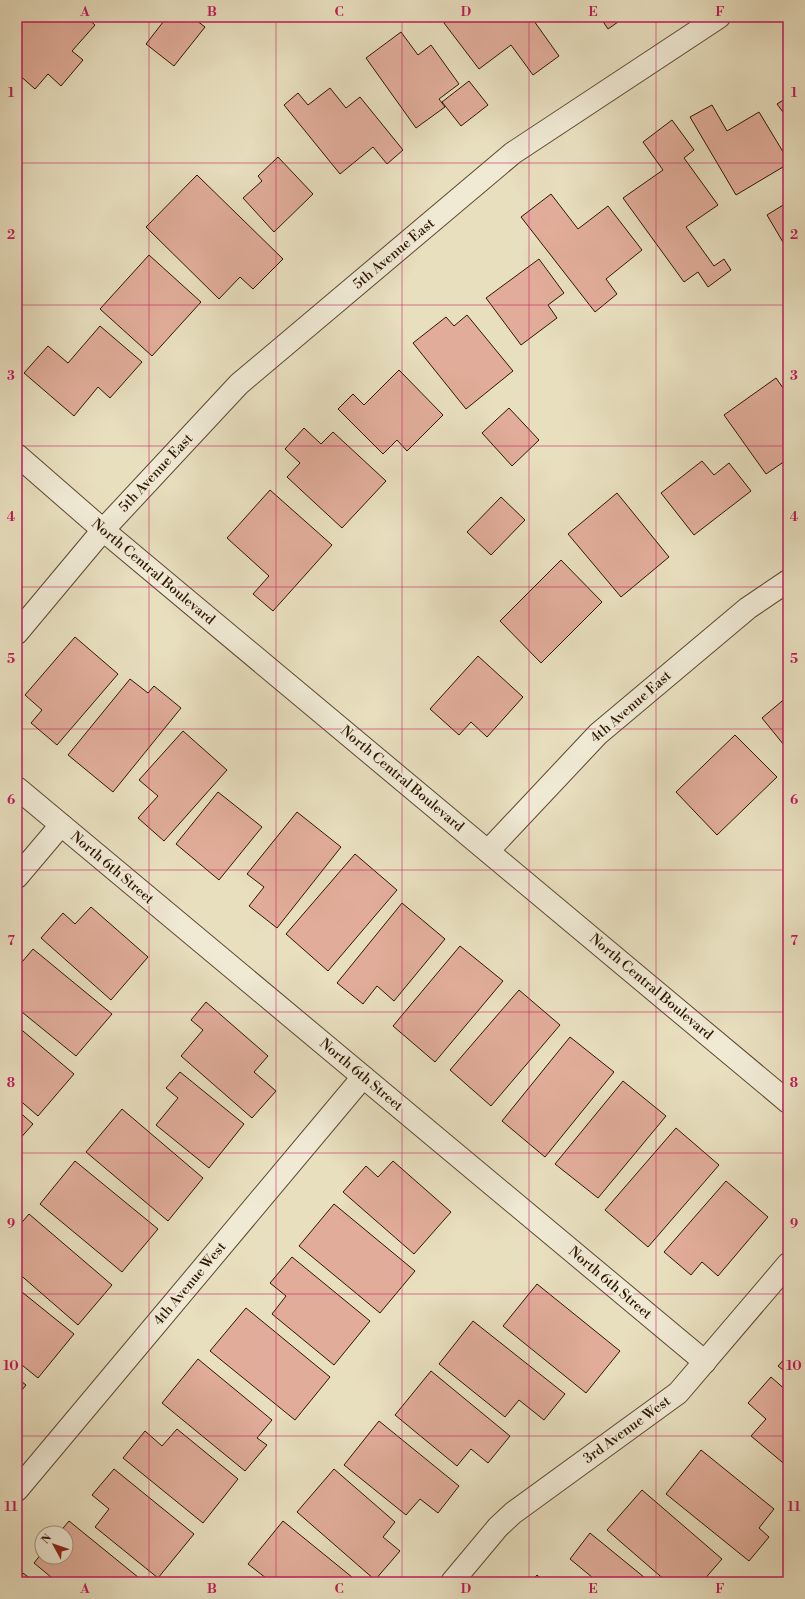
<svg xmlns="http://www.w3.org/2000/svg" width="805" height="1599" font-family="'Libre Bodoni',serif">
  <style>
    .building { fill: #e1ad9a; stroke: #2e1600 }
    .lines { fill: none; stroke-linecap: round; stroke-linejoin: round }
    .minor-casing { stroke: #5c4830; stroke-width: 24 }
    .minor { stroke: #f0ead5; stroke-width: 22 }
    .grid { fill: none; stroke: #c2185b; stroke-width: 1; stroke-opacity: 0.55 }
    .labels { text-anchor: middle; dominant-baseline: central; stroke-width: 4; stroke-linejoin: round; paint-order: stroke }
    .street-label { font-size: 14px; fill: #2e1600; stroke: #f0ead5 }
    .neatline { fill: none; stroke: #c2185b; stroke-width: 1.5 }
    .grid-label { font-size: 13px; text-anchor: middle; font-weight: bold; fill: #c2185b }
  </style>
  <rect width="100%" height="100%" fill="#e8dfbf"/>
  <filter id="stains"><feTurbulence type="fractalNoise" baseFrequency=".005" numOctaves="4"/><feColorMatrix values="0 0 0 0 .2 0 0 0 0 .09 0 0 0 0 .02 0 0 0 .5 -.17"/></filter>
  <radialGradient id="worn" r=".72"><stop offset=".6" stop-color="#630" stop-opacity="0"/><stop offset="1" stop-color="#630" stop-opacity=".3"/></radialGradient>
  <!-- building -->
  <g class="building">
    <path d="M23,17h63l9,8 -23,26 11,9 -22,26 -13,-12 -13,15 -18,-16v-49z"/>
    <path d="M167,17h25l13,10 -31,39 -28,-22z"/>
    <path d="M452,17h81l2,3 -1,1 25,35 -26,19 -22,-30 -32,24 -35,-46z"/>
    <path d="M600,17h25l-17,12z"/>
    <path d="M401,32l17,23 13,-10 28,39 -20,15 6,8 -29,21 -50,-70z"/>
    <path d="M469,81l19,24 -27,21 -19,-24z"/>
    <path d="M330,88l16,20 14,-11 43,53 -16,14 -14,-17 -33,27 -56,-69 14,-12 10,12z"/>
    <path d="M788,97v22l-11,-15z"/>
    <path d="M712,105l15,26 32,-19 29,48v4l-52,31 -46,-78z"/>
    <path d="M672,120l22,30 -10,8 34,47 -32,22 28,39 10,-7 7,11 -23,17 -10,-15 -14,10 -61,-84 40,-28 -20,-28z"/>
    <path d="M278,157l35,37 -39,38 -31,-34 19,-17 -4,-5z"/>
    <path d="M197,175l86,84 -30,30 -13,-12 -21,22 -73,-72z"/>
    <path d="M551,194l27,35 30,-23 34,44 -36,29 11,15 -22,18 -74,-95z"/>
    <path d="M788,202v47h-1l-20,-34z"/>
    <path d="M149,255l52,47 -49,54 -52,-47z"/>
    <path d="M539,259l25,34 -16,12 9,13 -36,27 -35,-47z"/>
    <path d="M467,315l46,56 -47,38 -53,-66 33,-26 8,9z"/>
    <path d="M100,326l42,36 -32,36 -12,-11 -24,29 -50,-43 24,-27 20,17z"/>
    <path d="M399,370l44,45 -36,36 -10,-11 -14,14 -45,-45 15,-15 11,11z"/>
    <path d="M776,378l12,17v64l-22,15 -42,-59z"/>
    <path d="M509,408l30,32 -27,26 -30,-33z"/>
    <path d="M304,428l17,16 12,-12 53,49 -44,47 -55,-51 13,-14 -15,-14z"/>
    <path d="M702,461l12,14 15,-12 22,28 -57,44 -33,-42z"/>
    <path d="M270,490l62,55 -59,66 -20,-17 16,-18 -42,-38z"/>
    <path d="M617,493l52,64 -48,40 -53,-63z"/>
    <path d="M501,497l24,23 -34,35 -24,-23z"/>
    <path d="M561,560l41,42 -61,61 -41,-42z"/>
    <path d="M75,637l43,37 -61,71 -26,-22 11,-13 -17,-15z"/>
    <path d="M478,656l45,41 -36,40 -16,-15 -12,13 -29,-26z"/>
    <path d="M130,679l18,14 6,-7 27,22 -68,84 -45,-37z"/>
    <path d="M788,696v54l-26,-32z"/>
    <path d="M183,731l44,39 -63,71 -26,-23 20,-22 -19,-16z"/>
    <path d="M735,735l42,42 -60,58 -41,-43z"/>
    <path d="M218,792l44,35 -43,53 -43,-36z"/>
    <path d="M297,812l44,35 -64,81 -28,-22 15,-19 -17,-13z"/>
    <path d="M355,854l42,36 -69,81 -42,-37z"/>
    <path d="M402,903l43,36 -51,62 -17,-15 -14,18 -26,-21z"/>
    <path d="M91,907l57,50 -37,43 -70,-62 22,-25 12,11z"/>
    <path d="M460,946l43,35 -68,81 -42,-36z"/>
    <path d="M33,949l79,65 -36,42 -59,-48v-40z"/>
    <path d="M519,990l41,35 -69,81 -41,-36z"/>
    <path d="M206,1002l62,54 -14,16 22,19 -24,27 -71,-62 22,-26 -12,-10z"/>
    <path d="M17,1026l57,48 -36,42 -21,-18z"/>
    <path d="M570,1037l44,35 -69,85 -43,-36z"/>
    <path d="M180,1072l64,52 -35,44 -53,-43 22,-27 -12,-10z"/>
    <path d="M623,1081l43,35 -68,82 -43,-34z"/>
    <path d="M122,1109l81,69 -35,43 -82,-69z"/>
    <path d="M17,1110l16,14 -16,18z"/>
    <path d="M676,1128l43,37 -71,82 -43,-37z"/>
    <path d="M75,1161l83,68 -36,43 -82,-68z"/>
    <path d="M393,1161l58,51 -37,42 -71,-62 23,-26 12,11z"/>
    <path d="M726,1181l42,36 -50,59 -16,-14 -11,13 -27,-23z"/>
    <path d="M334,1204l81,67 -35,42 -81,-67z"/>
    <path d="M29,1214l83,71 -34,40 -61,-53v-44z"/>
    <path d="M292,1257l78,64 -36,44 -62,-51 14,-18 -16,-13z"/>
    <path d="M537,1284l83,67 -34,42 -83,-67z"/>
    <path d="M17,1288l57,46 -36,44 -21,-17z"/>
    <path d="M246,1308l84,69 -35,43 -85,-69z"/>
    <path d="M473,1321l92,73 -21,26 -25,-20 -14,17 -66,-53z"/>
    <path d="M788,1355v19l-10,-8z"/>
    <path d="M198,1359l74,61 -15,18 10,7 -22,26 -83,-68z"/>
    <path d="M431,1371l79,65 -22,27 -17,-14 -14,17 -62,-51z"/>
    <path d="M771,1377l17,15v75l-37,-31 15,-17 -18,-16z"/>
    <path d="M17,1378l9,7 -9,11z"/>
    <path d="M379,1421l80,65 -21,27 -18,-14 -14,16 -62,-50z"/>
    <path d="M177,1429l61,50 -35,44 -80,-65 22,-27 17,15z"/>
    <path d="M701,1450l73,59 -15,19 10,9 -20,24 -83,-67z"/>
    <path d="M114,1469l80,65 -36,44 -63,-51 14,-18 -17,-14z"/>
    <path d="M334,1469l61,53 -12,15 17,14 -25,29 -78,-68z"/>
    <path d="M642,1490l80,69 -20,23h-35l-60,-52z"/>
    <path d="M69,1521l75,61h-87l-23,-19 8,-10v4h24v-24h-7z"/>
    <path d="M283,1521l75,61h-87l-23,-18z"/>
    <path d="M590,1533l60,49h-60l3,-4 -23,-19z"/>
    <path d="M23,1573l12,9h-18z"/>
    <path d="M537,1575l8,7h-14z"/>
  </g>
  <g class="lines">
    <defs>
      <g id="minor">
        <path d="M17,455l86,75 685,572"/>
        <path d="M17,633l86,-103 136,-146 274,-231 206,-136"/>
        <path d="M17,788l688,574"/>
        <path d="M488,851l110,-117 150,-126 40,-27"/>
        <path d="M17,877l44,-52"/>
        <path d="M17,1490l346,-413"/>
        <path d="M452,1582l46,-55 15,-14 165,-120 110,-129"/>
      </g>
    </defs>
    <!-- minor casing -->
    <use href="#minor" class="minor-casing"/>
    <!-- minor -->
    <use href="#minor" class="minor"/>
  </g>
  <!-- grid -->
  <path class="grid" d="M149,17v1565M276,17v1565M402,17v1565M529,17v1565M656,17v1565M17,163h771M17,305h771M17,446h771M17,587h771M17,729h771M17,870h771M17,1012h771M17,1153h771M17,1294h771M17,1436h771"/>
  <g class="labels">
    <!-- street labels -->
    <g class="street-label">
      <text transform="translate(394 254) rotate(-40)">5th Avenue East</text>
      <text transform="translate(156 473) rotate(-47)">5th Avenue East</text>
      <text transform="translate(153 572) rotate(40)">North Central Boulevard</text>
      <text transform="translate(631 707) rotate(-41)">4th Avenue East</text>
      <text transform="translate(402 779) rotate(40)">North Central Boulevard</text>
      <text transform="translate(112 868) rotate(40)">North 6th Street</text>
      <text transform="translate(651 987) rotate(40)">North Central Boulevard</text>
      <text transform="translate(361 1075) rotate(40)">North 6th Street</text>
      <text transform="translate(610 1283) rotate(40)">North 6th Street</text>
      <text transform="translate(190 1284) rotate(-50)">4th Avenue West</text>
      <text transform="translate(627 1430) rotate(-36)">3rd Avenue West</text>
    </g>
  </g>
  <!-- margin -->
  <rect width="805" height="1599" fill="none" stroke="#e8dfbf" stroke-width="44"/>
  <!-- north arrow -->
  <g transform="translate(54 1545) rotate(310)"><circle r="19" fill="#f0ead5" stroke="#a29580"/>
  <path d="M0-3L7 15L0 10L-7 15Z" fill="#8f2418"/>
  <text y="-6" font-size="11" font-weight="bold" text-anchor="middle" fill="#2e1600">N</text>
  </g>
  <rect x="22" y="22" width="761" height="1555" class="neatline"/>
  <g class="grid-label">
    <text x="85" y="16">A</text>
    <text x="212" y="16">B</text>
    <text x="339" y="16">C</text>
    <text x="466" y="16">D</text>
    <text x="593" y="16">E</text>
    <text x="720" y="16">F</text>
    <text x="11" y="97">1</text>
    <text x="794" y="97">1</text>
    <text x="11" y="239">2</text>
    <text x="794" y="239">2</text>
    <text x="11" y="380">3</text>
    <text x="794" y="380">3</text>
    <text x="11" y="521">4</text>
    <text x="794" y="521">4</text>
    <text x="11" y="663">5</text>
    <text x="794" y="663">5</text>
    <text x="11" y="804">6</text>
    <text x="794" y="804">6</text>
    <text x="11" y="945">7</text>
    <text x="794" y="945">7</text>
    <text x="11" y="1087">8</text>
    <text x="794" y="1087">8</text>
    <text x="11" y="1228">9</text>
    <text x="794" y="1228">9</text>
    <text x="11" y="1370">10</text>
    <text x="794" y="1370">10</text>
    <text x="11" y="1511">11</text>
    <text x="794" y="1511">11</text>
    <text x="85" y="1593">A</text>
    <text x="212" y="1593">B</text>
    <text x="339" y="1593">C</text>
    <text x="466" y="1593">D</text>
    <text x="593" y="1593">E</text>
    <text x="720" y="1593">F</text>
  </g>
  <rect width="100%" height="100%" filter="url(#stains)"/>
  <rect width="100%" height="100%" fill="url(#worn)"/>
</svg>
